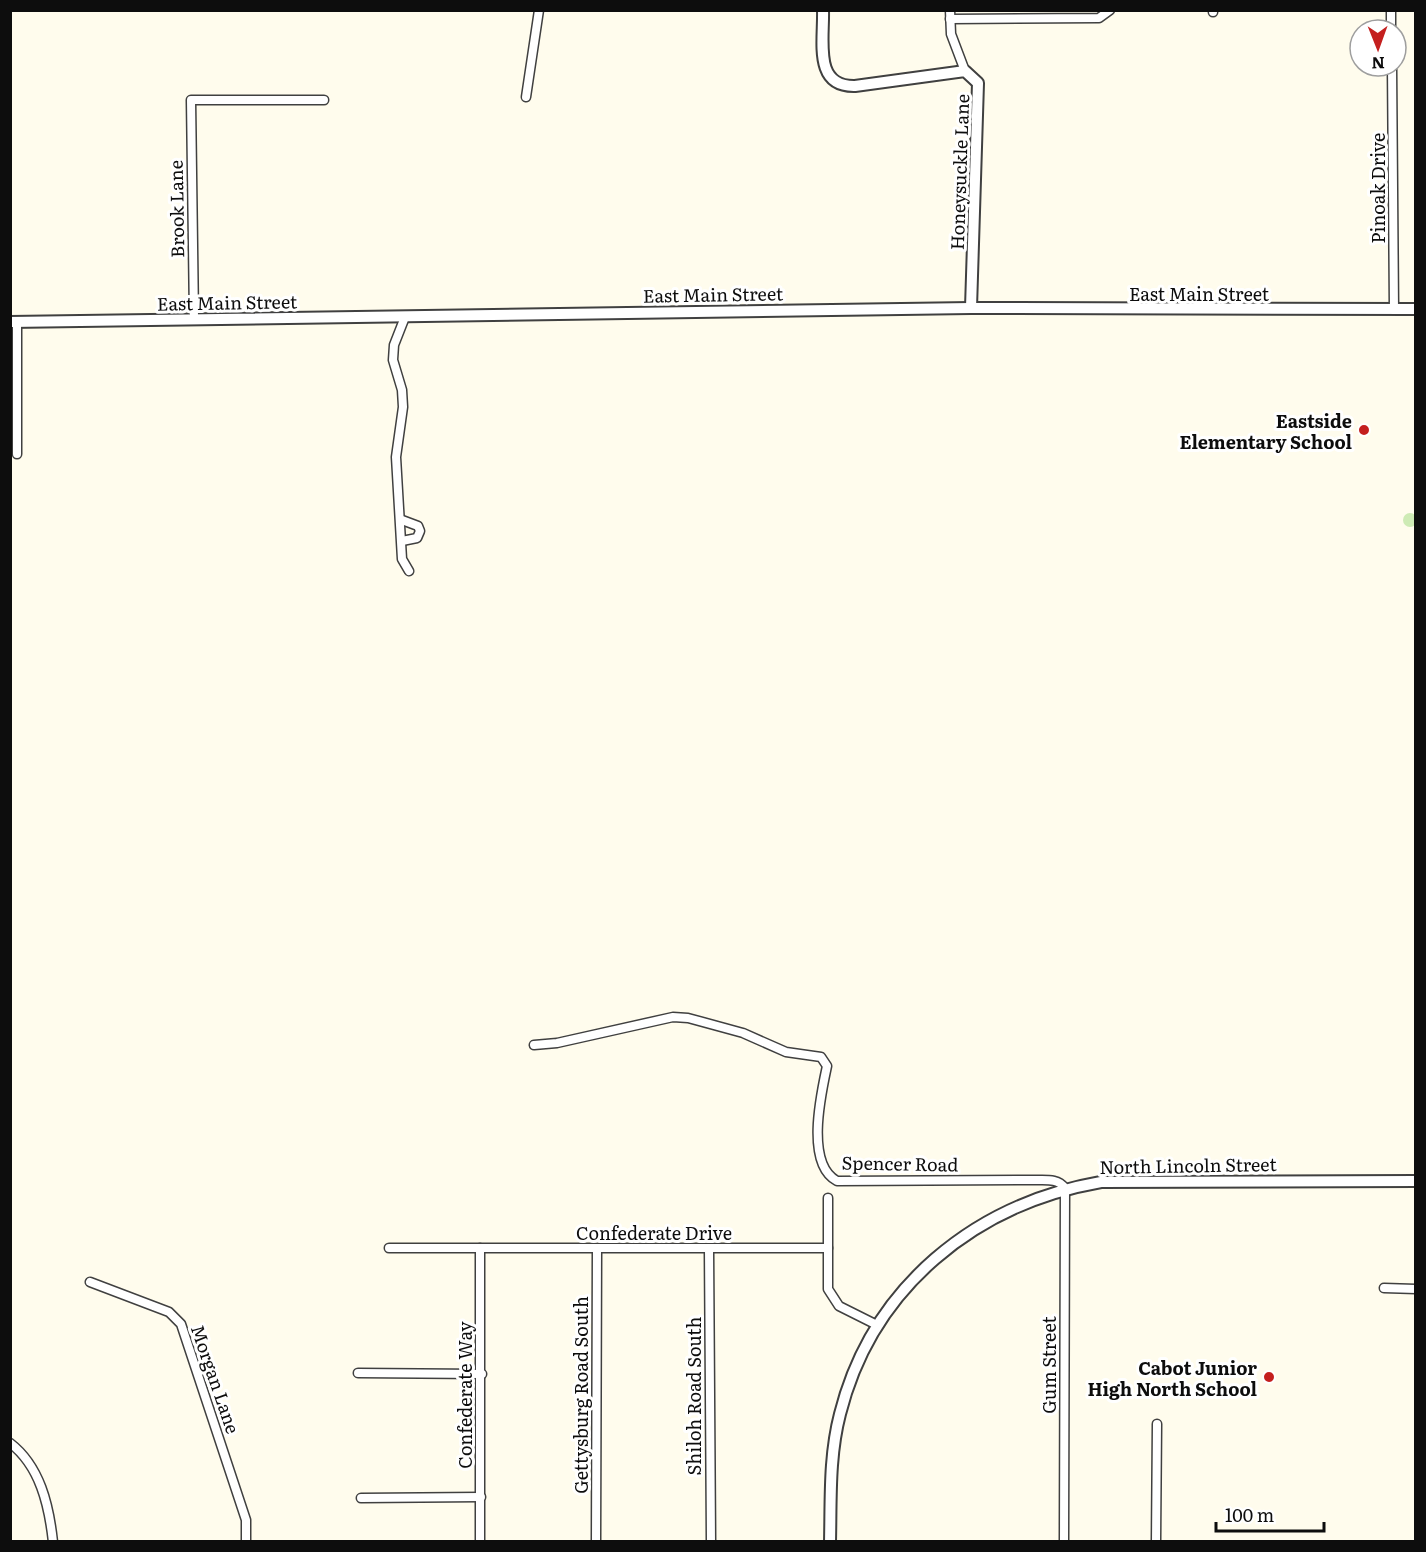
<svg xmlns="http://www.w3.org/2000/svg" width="1426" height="1552" font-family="Literata,serif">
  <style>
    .green { fill: #ceebb5 }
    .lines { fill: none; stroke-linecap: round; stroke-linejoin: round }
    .minor-casing { stroke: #404040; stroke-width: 11 }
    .tertiary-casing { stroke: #404040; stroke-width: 14 }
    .minor { stroke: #fff; stroke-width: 8 }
    .tertiary { stroke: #fff; stroke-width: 10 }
    .poi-dot { fill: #c41f1e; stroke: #fff; stroke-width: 2 }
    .labels { text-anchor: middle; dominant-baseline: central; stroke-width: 6; stroke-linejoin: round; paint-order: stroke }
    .street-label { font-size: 18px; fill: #0d0d0d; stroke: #fff }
    .poi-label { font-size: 18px; font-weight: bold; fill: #0d0d0d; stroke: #fff; text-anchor: end }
  </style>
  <rect width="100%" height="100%" fill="#fffced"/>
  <!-- green -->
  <circle class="green" cx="1410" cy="520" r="7"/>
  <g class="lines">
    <defs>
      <g id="minor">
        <path d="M950,10l1,24 14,37"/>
        <path d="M1213,10v2"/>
        <path d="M1391,10v20"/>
        <path d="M950,19l149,-1 11,-8"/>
        <path d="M1392,66l2,244"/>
        <path d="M526,97l13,-87"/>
        <path d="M405,317l-11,28 -1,15 9,30 1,17 -7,50 6,102 7,12"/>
        <path d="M194,318l-3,-218h133"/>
        <path d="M17,454v-132"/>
        <path d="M402,520l16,6 2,5 -3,7 -15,3"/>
        <path d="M534,1045l23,-2 116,-26 15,1 55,15 43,19 35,5 6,9c-6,28 -22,98 10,115l201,-1c10,0 20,-1 27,8l-1,354"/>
        <path d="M828,1198v91l11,17 38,19"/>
        <path d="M389,1248h439"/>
        <path d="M709,1249l2,293"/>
        <path d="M90,1282l79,30 12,12 65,196v22"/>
        <path d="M1384,1288l32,1"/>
        <path d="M358,1373l124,1"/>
        <path d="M10,1443c30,23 39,62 43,99"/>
        <path d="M361,1498l120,-1"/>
        <path d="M480,1542v-294"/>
        <path d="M596,1542l1,-293"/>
        <path d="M1156,1542l1,-118"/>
      </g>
      <g id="tertiary">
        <path d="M823,10c1,31 -10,77 32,76l110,-15 13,12 -7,225"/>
        <path d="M10,322l961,-14 445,1"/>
        <path d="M830,1542c1,-43 -1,-86 10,-128 32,-127 135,-210 261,-232l315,-1"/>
      </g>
    </defs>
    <!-- minor casing -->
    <use href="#minor" class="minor-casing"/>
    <!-- tertiary casing -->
    <use href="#tertiary" class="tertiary-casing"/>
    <!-- minor -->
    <use href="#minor" class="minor"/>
    <!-- tertiary -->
    <use href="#tertiary" class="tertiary"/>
  </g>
  <!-- markers -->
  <g class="poi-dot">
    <circle cx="1364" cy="430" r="6"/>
    <circle cx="1269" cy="1377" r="6"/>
  </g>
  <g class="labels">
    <!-- street labels -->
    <g class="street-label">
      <text transform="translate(959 172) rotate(-88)">Honeysuckle Lane</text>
      <text transform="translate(1377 188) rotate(-90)">Pinoak Drive</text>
      <text transform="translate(176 209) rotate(-91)">Brook Lane</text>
      <text x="1199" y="293">East Main Street</text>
      <text transform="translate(713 294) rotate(-1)">East Main Street</text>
      <text transform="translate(227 302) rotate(-1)">East Main Street</text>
      <text transform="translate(900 1163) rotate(1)">Spencer Road</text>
      <text transform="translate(1188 1165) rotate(-1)">North Lincoln Street</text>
      <text x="654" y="1232">Confederate Drive</text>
      <text transform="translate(1048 1365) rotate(-90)">Gum Street</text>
      <text transform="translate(216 1379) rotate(71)">Morgan Lane</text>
      <text transform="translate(464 1395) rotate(-90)">Confederate Way</text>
      <text transform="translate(580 1395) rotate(-90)">Gettysburg Road South</text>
      <text transform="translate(693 1396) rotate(-90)">Shiloh Road South</text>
    </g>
    <!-- poi labels -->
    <g class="poi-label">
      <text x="1352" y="420">Eastside<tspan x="1352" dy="21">Elementary School</tspan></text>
      <text x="1257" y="1367">Cabot Junior<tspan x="1257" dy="21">High North School</tspan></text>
    </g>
  </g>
  <!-- border -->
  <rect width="1426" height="1552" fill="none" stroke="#0d0d0d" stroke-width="24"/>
  <!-- north arrow -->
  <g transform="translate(1378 48) rotate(179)"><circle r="28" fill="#ffffff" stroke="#9e9e9e" stroke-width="1.5"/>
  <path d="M0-4.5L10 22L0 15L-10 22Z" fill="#c41f1e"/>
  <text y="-9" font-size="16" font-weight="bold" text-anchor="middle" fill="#0d0d0d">N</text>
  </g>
  <!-- scale -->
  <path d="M1216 1522v9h108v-9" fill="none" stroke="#0d0d0d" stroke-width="3"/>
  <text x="1225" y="1522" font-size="18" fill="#0d0d0d" stroke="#ffffff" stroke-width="4.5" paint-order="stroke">100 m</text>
</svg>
